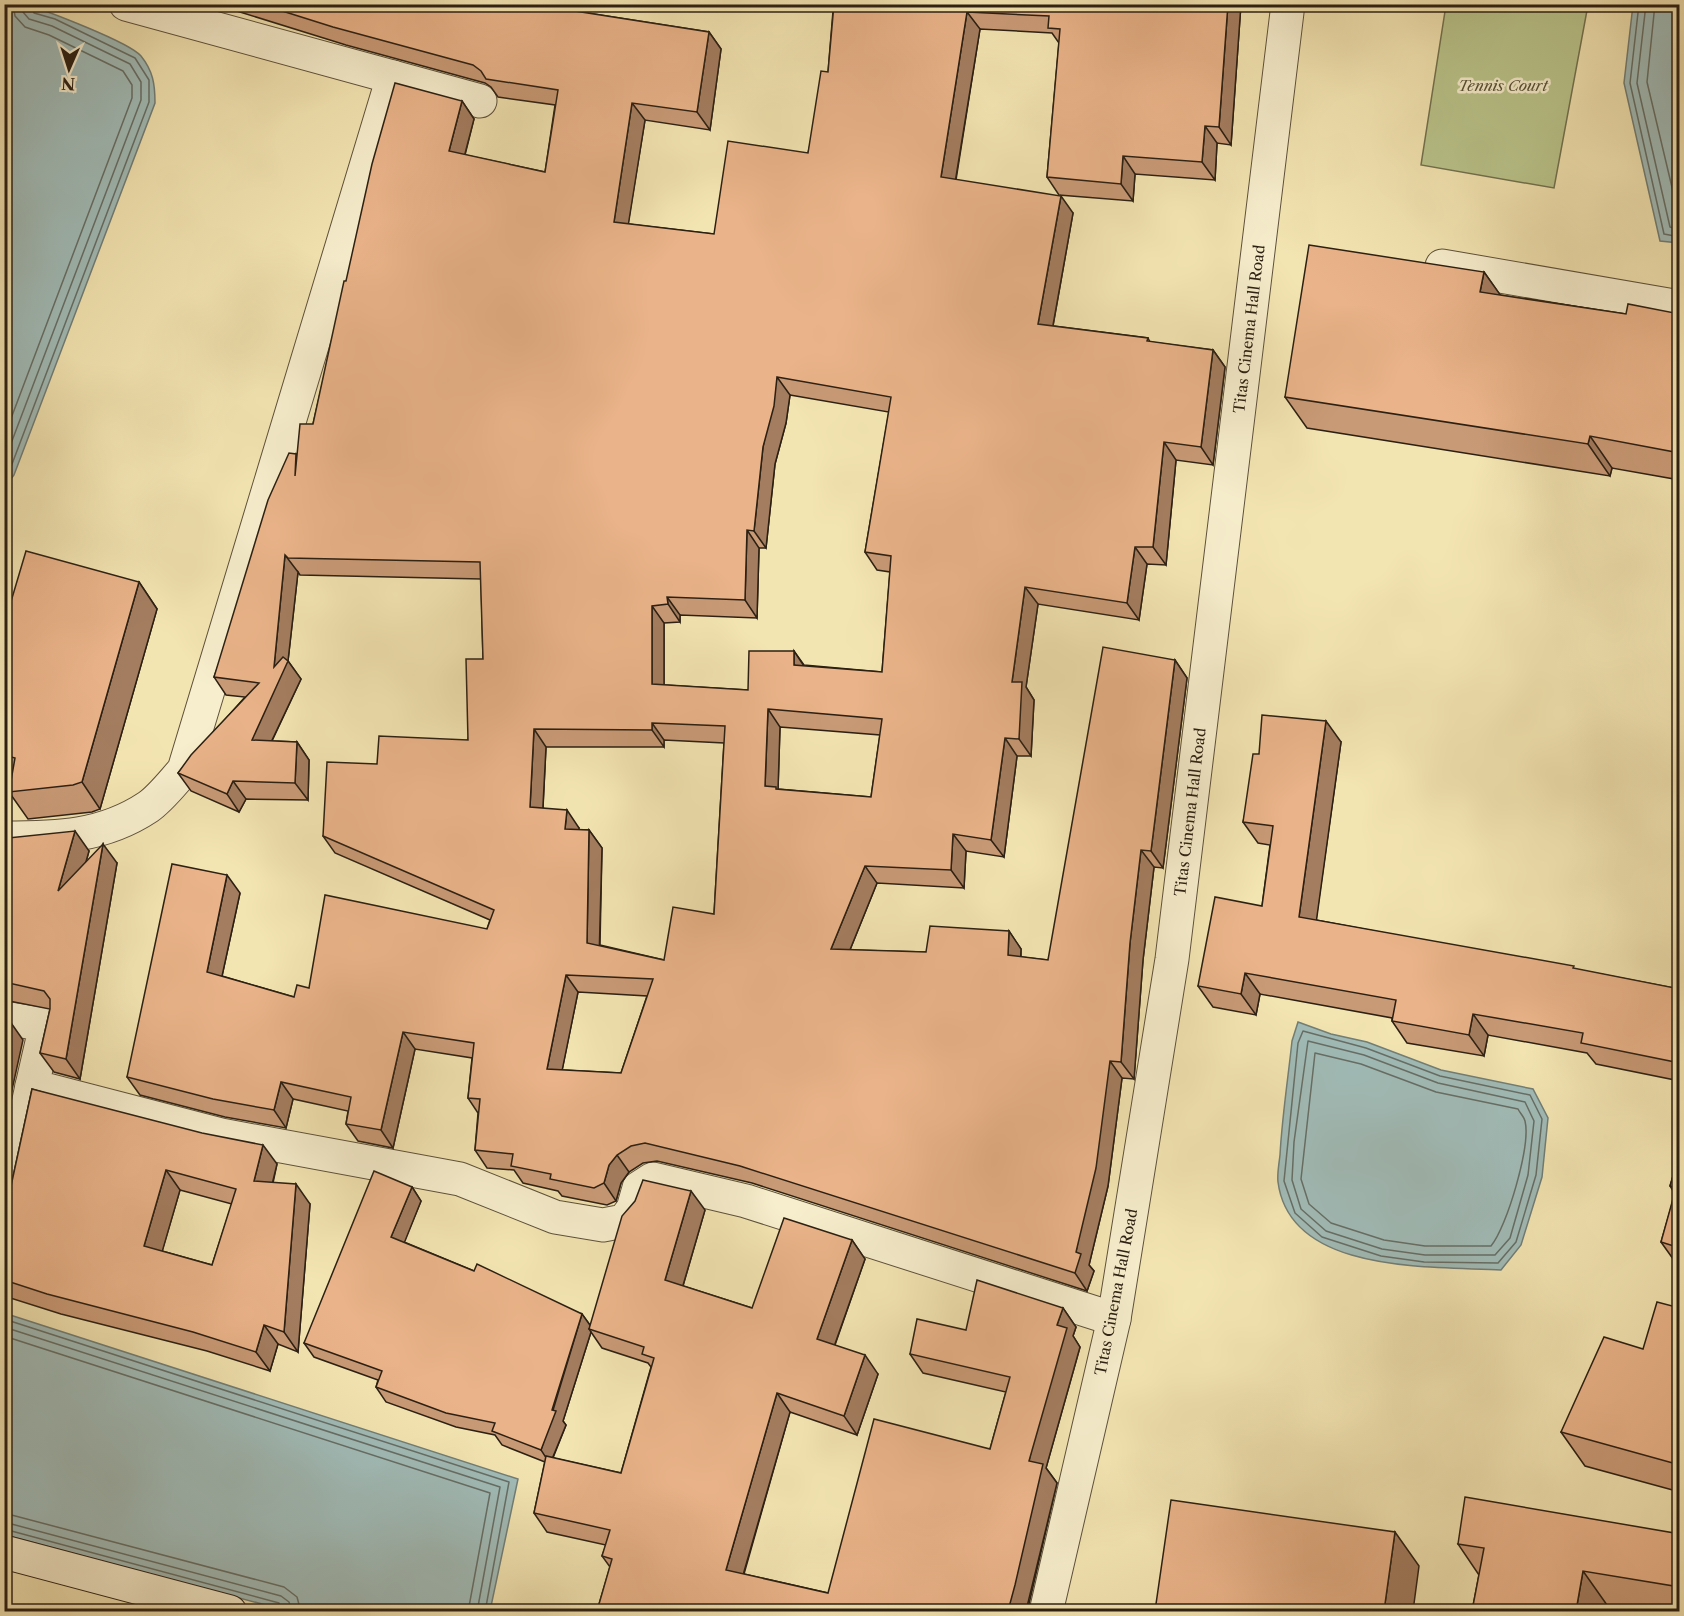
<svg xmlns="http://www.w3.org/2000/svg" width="1684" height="1616" font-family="'Libre Caslon Text',serif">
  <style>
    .green { fill: #bac58c; stroke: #737250; stroke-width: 1.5 }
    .water { fill: #a1bcb8; stroke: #727e76; stroke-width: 1.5 }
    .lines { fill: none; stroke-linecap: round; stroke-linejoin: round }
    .shore { stroke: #666e66; stroke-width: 1.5 }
    .street-casing { stroke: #5e513b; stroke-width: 35 }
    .secondary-casing { stroke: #2c2013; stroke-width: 35 }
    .street { stroke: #f7eecd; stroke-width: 33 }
    .secondary { stroke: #f7eecd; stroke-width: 33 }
    .wall { fill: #c99a76; stroke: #2c2013; stroke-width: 1.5; fill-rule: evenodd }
    .shaded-wall { fill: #a47d60; stroke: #2c2013; stroke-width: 1.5 }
    .building { fill: #eab389; stroke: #2c2013; stroke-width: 1.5; fill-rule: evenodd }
    .labels { text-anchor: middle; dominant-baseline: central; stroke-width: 5; stroke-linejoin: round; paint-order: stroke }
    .park-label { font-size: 15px; font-style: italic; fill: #575237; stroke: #f7eecd }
    .street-label { font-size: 15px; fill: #2c2013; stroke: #f7eecd }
  </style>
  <rect width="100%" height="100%" fill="#f3e5b2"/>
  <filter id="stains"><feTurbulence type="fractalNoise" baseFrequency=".00333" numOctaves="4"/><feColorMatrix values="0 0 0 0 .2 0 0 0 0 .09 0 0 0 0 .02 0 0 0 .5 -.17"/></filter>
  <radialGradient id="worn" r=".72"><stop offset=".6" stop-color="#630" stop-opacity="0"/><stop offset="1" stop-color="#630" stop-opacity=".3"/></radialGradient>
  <!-- green -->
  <path class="green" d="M1446,5h142l-34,183 -133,-23z"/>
  <!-- water -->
  <g class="water">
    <path d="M27,5c20,6 102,37 114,51 12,15 14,28 14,47l-141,372 -9,12 -1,-482z"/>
    <path d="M1633,5h46v238l-19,-2 -36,-158z"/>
    <path d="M1298,1022l33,12 36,8 74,28 92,19 15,29 -6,59 -21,68 -20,25c-68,-4 -211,5 -223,-88 -1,-8 1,-18 2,-27 2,-38 8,-76 12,-114z"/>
    <path d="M4,1313l514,166 -28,132h-202l-283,-76z"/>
  </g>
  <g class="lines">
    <!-- shore -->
    <g class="shore">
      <path d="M1639,4l-9,79 34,151 16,3"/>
      <path d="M1646,4l-9,79 33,144 10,3"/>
      <path d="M1655,4l-8,78 33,139"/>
      <path d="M4,437l128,-339v-13l-9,-14 -74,-36 -24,-8 -10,-11 -2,-12"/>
      <path d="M4,462l137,-362v-18l-11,-18 -78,-38 -23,-7 -6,-7 -1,-8"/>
      <path d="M4,477l5,-5 140,-370v-22l-14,-22 -80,-39 -21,-6 -4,-9"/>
      <path d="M1303,1031l63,17 74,28 90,19 12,24 -6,56 -20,67 -18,21 -74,-1 -43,-6 -59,-19 -27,-24 -11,-32 14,-138z"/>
      <path d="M1308,1041l56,14 74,28 87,19 9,19 -6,54 -18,63 -15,17h-70l-43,-6 -56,-18 -25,-22 -9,-29 2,-38z"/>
      <path d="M1315,1053l46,11 75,28 82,17c2,4 6,8 7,12 6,24 -18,106 -34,125h-66l-41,-6 -53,-17 -22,-19 -8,-25z"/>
      <path d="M4,1319l505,163 -24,130"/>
      <path d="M4,1327l496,160 -23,125"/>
      <path d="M4,1336l486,157 -22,119"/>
      <path d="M4,1513l280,74 13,10 4,15"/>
      <path d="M4,1522l277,74 8,6 3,10"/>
      <path d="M4,1529l275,74 5,9"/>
    </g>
    <defs>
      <g id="street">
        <path d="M126,4l354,97"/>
        <path d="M1442,266l238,41"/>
        <path d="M4,838c53,0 99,-1 144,-31 13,-9 25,-25 36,-37l209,-693"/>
        <path d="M4,1018l42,7 -14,61 189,49 239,44 95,38 48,8 21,-4 9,-12 6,-21 14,-9 93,22 368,118"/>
        <path d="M4,1216l28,-130"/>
        <path d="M1046,1612l68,-293 58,-360 116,-955"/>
      </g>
      <path id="secondary" d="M4,1552l226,60"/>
    </defs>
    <!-- street casing -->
    <use href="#street" class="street-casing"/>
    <!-- secondary casing -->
    <use href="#secondary" class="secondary-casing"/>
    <!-- street -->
    <use href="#street" class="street"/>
    <!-- secondary -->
    <use href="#secondary" class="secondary"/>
  </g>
  <!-- wall -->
  <g class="wall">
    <path d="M222,4h308l179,28 12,17 -11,81 -65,-10 -17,104 86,10 94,-81 20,-81 5,-61 -74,-7h482l-10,141 -14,-2 -2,37 -80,-6 -2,27 -74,-6 -12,-18 12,-134 -7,-10 -72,-4 -24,151 117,33 -20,113 95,12 2,4 63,8 12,17 -12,98 -37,-5 -10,105 -19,-1 -8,56 -101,-16 -12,83 8,13 -3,56h-14l-13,101 -38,-6 -2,37 -87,-5 -27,67 76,2 83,-21 12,18v8l27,3 127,-300 12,18 -24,190 -9,-1 -11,93 -9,119 -12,-1 -14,108 -19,79 5,6 -7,20 -335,-108 -95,-22 -14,2 -14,9 -8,11 -5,18 -9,4 -45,-9 -4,-5 -35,-8 -9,-13 -27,-2 -12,-18 3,-37 -10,-15 4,-40 -57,-9 -22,99 -35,-7 -12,-17 2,-13 -55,-12 -7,29 -61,-11 -85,-22 -13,-18 113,-184 -18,83 72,21 15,-9 178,-59 3,-9 -155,-67 -12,-17 54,-72 91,-24 15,-81 -2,-80 -181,-4 -2,-3 -10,89 13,18 -29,62 25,1 12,18 -1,40 -62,-1 -7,13 -48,-21 -13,-18 67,-76 -19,-2 -12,-18 82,-223 1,2 16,-32 33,-143 116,-180 12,18 -9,36 80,17 10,-67 -57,-8 -7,-10 -6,-4 -139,-38 -122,-38zM790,395l99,17 -24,140 12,18 13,2 -8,100 -78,-7 -10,-14 -46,39 -84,-5v-62l16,-1v-7l77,3 2,-70h7l9,-84 11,-41zM780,727l100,8 -9,62 -93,-8zM664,740l60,3 -10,171 -50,46 -64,-15 2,-97 -13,-18h-10v-2l-36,-20 3,-61h118zM578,992l69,4 -26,77 -59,-3z"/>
    <path d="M1484,272l16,23 126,19h54v166l-68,-12 -2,8 -303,-48 -22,-31z"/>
    <path d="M139,582l18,27 -57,200 -8,3 -64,7 -19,-27 3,-14 -8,-2v-151z"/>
    <path d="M1341,742l-25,178 364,69v92l-84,-17 -9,-11 -99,-18 -4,21 -77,-13 -15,-22v-3l-132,-24 -4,21 -43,-8 -15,-21 64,-80 8,-61 -12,-2 -15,-21 16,-68z"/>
    <path d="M4,837l85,14 -3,11 31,1 -37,216 -26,-7 -14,-19 10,-44 -46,-9z"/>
    <path d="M32,1089l245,75 -4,19 37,21 -12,148 -20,-8 -8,27 -63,-20 -146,-37 -57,-18v-88l4,-8zM180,1190l52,14 -20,61 -50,-14z"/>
    <path d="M1680,1153v111l-4,-1 -15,-21 14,-48 -5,-8z"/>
    <path d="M412,1187l9,14 -17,41 70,29 108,43 8,11 115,-115 -22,76 69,22 100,-68 13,19 -30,86 43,29 -21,61 -67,-23 -46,162 84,19 162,-144 16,-57 -83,-19 -13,-19 56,-24 97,-22 13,19 -3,9 7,11 -34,121 11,15 -28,121 -432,7 13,-44 -8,-11 4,-11 -59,-13 -13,-19 11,-51 -43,-17 -7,-10 -39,-8 -70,-25 -10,-15 2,-7 -64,-23 -10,-14zM591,1332l11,16 46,15 3,4 -30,106 -68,-15 13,-33 -3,-4z"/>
    <path d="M1680,1308v184l-95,-26 -24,-34 82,-83z"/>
    <path d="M1680,1534v77h-36l-37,-6 -1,6h-134l7,-36 -21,-31z"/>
  </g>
  <!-- shaded-wall -->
  <g class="shaded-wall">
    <path d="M1228,4h13l-10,141 -12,-18z"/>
    <path d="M967,12l13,17 -27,166 -12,-18z"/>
    <path d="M709,32l12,17 -11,81 -13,-18z"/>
    <path d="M462,101l12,18 -13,50 -12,-18z"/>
    <path d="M632,103l13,17 -19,119 -12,-17z"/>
    <path d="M1205,126l12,17 -2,37 -13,-18z"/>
    <path d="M1123,156l12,18 -2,27 -12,-17z"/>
    <path d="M1061,196l12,17 -23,129 -12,-18z"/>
    <path d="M1484,272l22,31 -26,-11z"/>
    <path d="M1213,350l12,17 -12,98 -12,-18z"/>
    <path d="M777,377l13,18 -4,28 -11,41 -9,84 -12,-17 9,-84z"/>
    <path d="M1590,436l22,32 -2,8 -22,-32z"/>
    <path d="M1164,442l12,18 -10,105 -13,-18z"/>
    <path d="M747,530l12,18 -2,70 -12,-18z"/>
    <path d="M1135,547l12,17 -8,56 -12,-17z"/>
    <path d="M285,555l13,17 -10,89 13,18 -37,78 -12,-17 22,-73z"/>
    <path d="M139,582l18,27 -57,200 -18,-27z"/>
    <path d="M1025,587l13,17 -12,83 8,13 -3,56 -12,-17 -7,-57z"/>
    <path d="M667,597l13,18v7l-12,-18z"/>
    <path d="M652,606l12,17v79l-12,-18z"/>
    <path d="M794,651l12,18 -12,-4z"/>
    <path d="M1175,660l12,18 -24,190 -12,-17z"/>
    <path d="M768,709l12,18 -2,63 -13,-4z"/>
    <path d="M1326,721l15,21 -27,196 -15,-21z"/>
    <path d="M652,723l12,17v7l-12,-17z"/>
    <path d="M534,729l12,18 -4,78 -12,-18z"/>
    <path d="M1005,738l12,18 -13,101 -13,-17z"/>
    <path d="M297,742l12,18 -1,40 -13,-17z"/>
    <path d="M233,781l13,18 -7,13 -12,-18z"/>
    <path d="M567,810l12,18 -2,18 -12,-17z"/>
    <path d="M589,830l13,18 -3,112 -12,-17z"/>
    <path d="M75,831l14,20 -17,60 -14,-20z"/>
    <path d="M953,834l13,17 -2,37 -13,-18z"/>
    <path d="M103,844l14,19 -37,216 -14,-20z"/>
    <path d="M1141,850l13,17 -11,93 -9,119 -13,-17 9,-119z"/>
    <path d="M865,866l12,17 -34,84 -12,-18z"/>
    <path d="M227,875l13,18 -21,97 -12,-18z"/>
    <path d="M1009,931l12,18 -1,24 -12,-18z"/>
    <path d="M1245,973l15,21 -4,21 -15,-21z"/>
    <path d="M566,975l12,17 -19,94 -12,-17z"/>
    <path d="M1473,1014l15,21 -4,21 -15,-21z"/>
    <path d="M9,1020l14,20 -19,86v-83z"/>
    <path d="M403,1032l12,17 -22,99 -12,-18z"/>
    <path d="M1110,1061l12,17 -14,108 -19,79 5,6 -7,20 -12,-18 1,-21z"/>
    <path d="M281,1082l12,17 -7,29 -12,-18z"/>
    <path d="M263,1145l14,19 -9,37 -14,-20z"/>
    <path d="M617,1155l12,17 -8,11 -5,18 -12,-18 5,-18z"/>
    <path d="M166,1170l14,20 -22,76 -14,-20z"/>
    <path d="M296,1184l14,20 -12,148 -14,-20z"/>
    <path d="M412,1187l9,14 -20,50 -10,-14z"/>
    <path d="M691,1191l14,19 -26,89 -14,-19z"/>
    <path d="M852,1240l13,19 -35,99 -13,-19z"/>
    <path d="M1063,1308l13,19 -3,9 7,11 -34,121 11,15 -31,128h-18l21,-150 28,-136z"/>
    <path d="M582,1314l10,14 -3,1 2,3 -28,89 3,4 -16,39 -9,-14z"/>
    <path d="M264,1325l14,19 -8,27 -14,-19z"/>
    <path d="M865,1355l13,19 -21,61 -13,-19z"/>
    <path d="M777,1393l13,19 -51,177 -13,-19z"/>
    <path d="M1395,1532l24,34 -6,45h-29z"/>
    <path d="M1583,1571l24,34 -1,6h-30z"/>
  </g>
  <!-- building -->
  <g class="building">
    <path d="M260,4h270l179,28 -12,80 -65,-9 -18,119 100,12 14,-93 80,12 13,-82 7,1 6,-68h394l-9,123 -14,-1 -3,36 -79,-6 -2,28 -74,-7 13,-148 -12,-1 1,-12 -82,-4 -26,165 120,19 -23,128 110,14 -1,3 66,9 -12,97 -37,-5 -11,105h-18l-8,56 -102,-16 -13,95h10l-3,57 -14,-1 -14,102 -38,-6 -2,36 -86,-4 -34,83 95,3 4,-26 79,5 -1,24 40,5 55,-313 72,13 -24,191 -10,-1 -11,93 -9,119 -11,-1 -14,107 -20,84 5,2 -6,19 -335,-107 -95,-23 -14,3 -14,9 -8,10 -5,18 -10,5 -44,-9 1,-5 -40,-8 2,-12 -38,-4 5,-51 -12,-1 6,-55 -71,-11 -22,98 -35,-6 5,-27 -70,-15 -7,28 -61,-11 -86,-22 45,-213 55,11 -20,97 87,25 3,-12 12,3 16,-93 162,34 7,-19 -171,-74 4,-74 50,2 2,-28 89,4 -2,-81h17l-3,-97 -192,-4 -3,-3 -11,112 9,-10 5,4 -36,79 45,2 -2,41 -62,-2 -6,13 -49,-21 13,-18 68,-72 -45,-6 54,-177 21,-47 7,1 -1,22 5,-52h13l31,-143h2l26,-117 23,-81 67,18 -13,50 96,21 13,-82 -72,-11 -5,-8 -8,-6 -140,-38zM777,377l114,20 -26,155 26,4 -9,116 -88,-7v-14h-45l-1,39 -96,-6v-78l16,-2 -1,-7 78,3 2,-70 7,1 9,-84 11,-41zM768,709l114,10 -11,78 -95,-8v-2l-11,-1zM652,723l73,3 -11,188 -41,-7 -9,53 -77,-17 2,-113 -24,-1 2,-19 -37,-3 4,-78 118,1zM566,975l87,4 -32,94 -74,-4z"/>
    <path d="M1309,245l175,27 -4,20 146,22 2,-10 52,10v139l-90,-17 -2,8 -303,-47z"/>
    <path d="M26,551l113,31 -57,200 -9,3 -64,7 6,-34 -11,-3v-130z"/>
    <path d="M1262,715l64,6 -27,196 275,49 -1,2 107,21v74l-99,-20 2,-10 -110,-19 -4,21 -77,-14 4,-21 -151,-27 -4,21 -43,-8 17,-89 47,9 11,-80 -30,-4 10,-68h6z"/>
    <path d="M75,831l-17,60 45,-47 -37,215 -26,-6 10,-44v-10l-6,-8 -40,-9v-145l4,1z"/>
    <path d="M4,1019l5,1 -5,23z"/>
    <path d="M32,1089l170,44 61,12 -9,36 42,3 -12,148 -20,-7 -8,27 -63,-20 -146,-38 -43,-14v-72l4,-8zM166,1170l70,19 -24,76 -68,-19z"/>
    <path d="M1680,1153v95l-19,-6 15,-54 -6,-2z"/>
    <path d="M374,1171l38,16 -21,50 83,34 3,-7 105,50 -30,96 4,1 -15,39 -49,-19 3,-8 -49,-10 -70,-26 6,-16 -78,-28z"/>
    <path d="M643,1180l48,11 -26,89 87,28 32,-90 68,22 -35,99 48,16 -21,61 -67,-23 -51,177 102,23 46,-174 116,30 20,-72 -100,-23 7,-35 49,11 11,-50 86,28 -6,17 10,3 -38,133 14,3 -28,121 -7,26h-411l15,-52 -10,-3 8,-26 -76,-17 12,-57 75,17 33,-115 -12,-4 2,-7 -55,-18 33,-113 13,-15z"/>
    <path d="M1657,1302l23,6v157l-119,-33 43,-95 39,12z"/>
    <path d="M1465,1497l215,37v53l-97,-16 -7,40h-104l12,-63 -26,-4z"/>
    <path d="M1171,1500l224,32 -11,79h-229z"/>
    <path d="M490,1607l19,4h-20z"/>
  </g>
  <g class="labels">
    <!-- park labels -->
    <g class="park-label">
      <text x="1503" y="85">Tennis Court</text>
    </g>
    <!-- street labels -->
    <g class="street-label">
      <text transform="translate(1249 329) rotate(-83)">Titas Cinema Hall Road</text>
      <text transform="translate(1190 812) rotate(-83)">Titas Cinema Hall Road</text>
      <text transform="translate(1116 1292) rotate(-79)">Titas Cinema Hall Road</text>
    </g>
  </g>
  <!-- margin -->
  <rect width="1684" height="1616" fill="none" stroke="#f3e5b2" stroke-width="24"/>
  <rect x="6" y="6" width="1672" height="1604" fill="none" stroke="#2c2013" stroke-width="3"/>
  <rect x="12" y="12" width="1660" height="1592" fill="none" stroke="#2c2013" stroke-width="1.5"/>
  <!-- north arrow -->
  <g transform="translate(69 69) rotate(183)" stroke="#f7eecd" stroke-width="4.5" paint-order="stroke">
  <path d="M0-4.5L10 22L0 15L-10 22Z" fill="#2c2013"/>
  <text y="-9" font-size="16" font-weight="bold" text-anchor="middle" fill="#2c2013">N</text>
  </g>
  <rect width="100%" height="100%" filter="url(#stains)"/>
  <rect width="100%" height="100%" fill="url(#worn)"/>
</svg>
